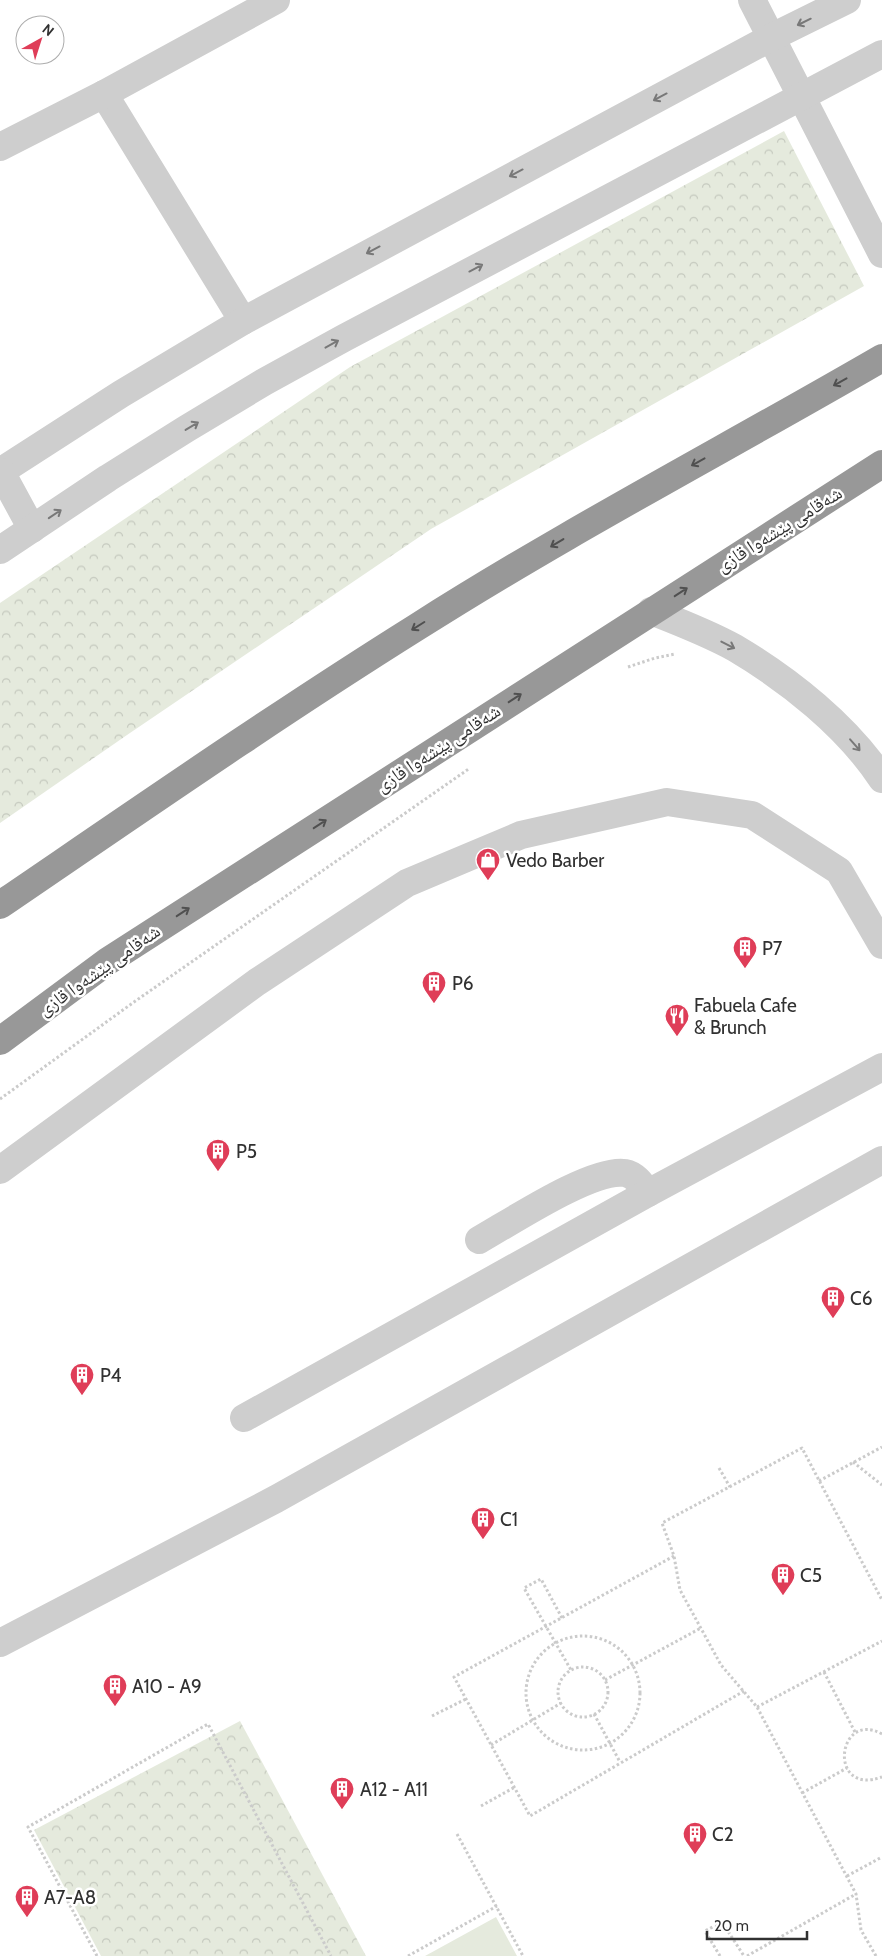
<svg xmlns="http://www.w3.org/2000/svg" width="882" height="1956" font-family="Cabin,'Noto Naskh Arabic',sans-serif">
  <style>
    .forest { fill: url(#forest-crowns) }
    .pitch { fill: #e5eadd }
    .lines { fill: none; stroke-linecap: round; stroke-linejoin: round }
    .path { stroke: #cbcbcb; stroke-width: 3; stroke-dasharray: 2.5 2.5; stroke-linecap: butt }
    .minor { stroke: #cecece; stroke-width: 28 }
    .highway { stroke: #989898; stroke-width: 28 }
    .oneway { stroke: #787878 }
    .oneway2 { stroke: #505050 }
    .labels { text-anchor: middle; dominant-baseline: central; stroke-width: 5; stroke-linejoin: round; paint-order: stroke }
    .street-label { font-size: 19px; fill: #313131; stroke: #fff }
    .poi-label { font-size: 19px; fill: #313131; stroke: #fff; text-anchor: start }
  </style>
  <defs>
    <pattern id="forest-crowns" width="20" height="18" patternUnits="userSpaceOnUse" patternTransform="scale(1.25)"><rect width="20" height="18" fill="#e5eadd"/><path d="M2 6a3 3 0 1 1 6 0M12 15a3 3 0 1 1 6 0" fill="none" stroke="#c5c9be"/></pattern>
  </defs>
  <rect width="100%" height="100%" fill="#fff"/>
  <!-- forest -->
  <g class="forest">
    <path d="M784,131l80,155 -433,243 -304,206 -127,88v-220l350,-236z"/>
    <path d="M240,1721l126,235h-265l-67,-126z"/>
  </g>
  <!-- pitch -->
  <path class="pitch" d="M496,1917l21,39h-92z"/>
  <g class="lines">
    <!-- path -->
    <g class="path">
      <path d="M628,667l27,-9 20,-4"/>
      <path d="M0,1099l134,-97 336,-234"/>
      <path d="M853,1462l29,23"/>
      <path d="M719,1468l11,19"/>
      <path d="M819,1481l63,-34"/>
      <path d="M674,1556l-220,121 76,139 214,-125"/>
      <path d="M562,1618l-21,-39 -17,9 47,82"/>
      <circle cx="583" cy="1693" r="57"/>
      <circle cx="583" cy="1692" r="25"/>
      <path d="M824,1672l32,62"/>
      <path d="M605,1680l96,-52"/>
      <path d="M757,1707l125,-66"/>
      <path d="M594,1714l26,48"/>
      <path d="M432,1716l34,-17"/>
      <path d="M882,1734c-45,-25 -55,63 0,43"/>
      <path d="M491,1745l70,-42"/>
      <path d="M802,1793l45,-25"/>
      <path d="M481,1806l34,-19"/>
      <path d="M457,1834l66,122"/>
      <path d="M847,1876l35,-19"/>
      <path d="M97,1956l-69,-129 180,-103 123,232"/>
      <path d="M408,1956l89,-50"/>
      <path d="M720,1956l-15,-25 17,-9 22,34"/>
      <path d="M747,1956l109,-62"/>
      <path d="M876,1956l-15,-26 -5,-36 -99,-187 -36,-42 -41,-75 -6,-34 -12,-33 140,-75 80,152"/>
    </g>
    <!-- minor -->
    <g class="minor">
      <path d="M752,0l130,254"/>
      <path d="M104,94l139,227"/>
      <path d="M0,147l104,-53 172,-94"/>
      <path d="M0,472l121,-78 122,-73 527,-283 77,-38"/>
      <path d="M1,472l31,57"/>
      <path d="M0,550l108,-72 78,-49 78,-47 80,-44 538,-284"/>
      <path d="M651,611c28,11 57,22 84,37 54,32 112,78 147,131"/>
      <path d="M0,1170l257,-188 150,-99 114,-48 146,-33 85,13 87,56 43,74"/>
      <path d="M479,1240c32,-18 113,-72 146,-67 11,2 17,12 23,20"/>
      <path d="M244,1418l404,-225 234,-126"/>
      <path d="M0,1643l276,-144 606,-339"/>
    </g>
    <!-- highway -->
    <g class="highway">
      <path d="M0,905c138,-94 275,-189 417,-278 151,-96 310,-179 465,-269"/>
      <path d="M0,1041l108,-80 774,-497"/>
    </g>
  </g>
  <!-- one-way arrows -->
  <defs><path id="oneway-shaft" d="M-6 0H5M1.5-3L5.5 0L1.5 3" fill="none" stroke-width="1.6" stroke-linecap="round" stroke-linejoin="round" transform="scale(1.25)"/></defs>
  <g class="oneway">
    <use href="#oneway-shaft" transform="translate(804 22) rotate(154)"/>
    <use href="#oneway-shaft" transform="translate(660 97) rotate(152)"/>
    <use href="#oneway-shaft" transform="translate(516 173) rotate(152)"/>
    <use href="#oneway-shaft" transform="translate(373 250) rotate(152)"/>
    <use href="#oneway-shaft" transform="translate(476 268) rotate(-28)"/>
    <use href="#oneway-shaft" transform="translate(332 344) rotate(-29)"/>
    <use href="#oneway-shaft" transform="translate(192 426) rotate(-31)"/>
    <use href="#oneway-shaft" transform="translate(55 514) rotate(-34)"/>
    <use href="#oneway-shaft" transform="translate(728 645) rotate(27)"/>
    <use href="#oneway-shaft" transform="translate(855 745) rotate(49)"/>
  </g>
  <g class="oneway2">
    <use href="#oneway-shaft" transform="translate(840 382) rotate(151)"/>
    <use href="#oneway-shaft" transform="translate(698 462) rotate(151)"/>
    <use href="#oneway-shaft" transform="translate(557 543) rotate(149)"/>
    <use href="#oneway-shaft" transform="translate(681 592) rotate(-33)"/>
    <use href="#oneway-shaft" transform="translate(418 626) rotate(148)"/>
    <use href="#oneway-shaft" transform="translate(515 698) rotate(-33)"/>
    <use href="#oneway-shaft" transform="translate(320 824) rotate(-33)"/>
    <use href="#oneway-shaft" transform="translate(183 912) rotate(-33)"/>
  </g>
  <!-- icons -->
  <defs>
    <symbol id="shop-pin" viewBox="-11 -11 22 30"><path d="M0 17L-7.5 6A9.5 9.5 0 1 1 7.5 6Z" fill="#df3d58" stroke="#fff"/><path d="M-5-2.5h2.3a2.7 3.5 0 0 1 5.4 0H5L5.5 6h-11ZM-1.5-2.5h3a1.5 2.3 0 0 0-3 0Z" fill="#fff"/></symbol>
    <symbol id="building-pin" viewBox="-11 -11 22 30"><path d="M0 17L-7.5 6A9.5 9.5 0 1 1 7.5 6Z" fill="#df3d58" stroke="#fff"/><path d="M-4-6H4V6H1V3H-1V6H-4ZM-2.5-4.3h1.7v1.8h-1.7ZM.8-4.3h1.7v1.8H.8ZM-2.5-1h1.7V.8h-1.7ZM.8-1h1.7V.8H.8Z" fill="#fff"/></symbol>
    <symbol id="restaurant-pin" viewBox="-11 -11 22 30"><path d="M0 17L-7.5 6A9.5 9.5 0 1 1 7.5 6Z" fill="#df3d58" stroke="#fff"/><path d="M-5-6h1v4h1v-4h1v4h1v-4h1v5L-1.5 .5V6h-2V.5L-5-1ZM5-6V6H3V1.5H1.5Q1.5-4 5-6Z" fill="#fff"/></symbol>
  </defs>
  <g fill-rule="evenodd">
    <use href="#shop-pin" x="474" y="846" width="28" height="38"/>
    <use href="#building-pin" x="731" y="934" width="28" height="38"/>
    <use href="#building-pin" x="420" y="969" width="28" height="38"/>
    <use href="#restaurant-pin" x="663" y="1002" width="28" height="38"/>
    <use href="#building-pin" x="204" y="1137" width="28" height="38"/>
    <use href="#building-pin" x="819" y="1284" width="28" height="38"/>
    <use href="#building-pin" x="68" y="1361" width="28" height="38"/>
    <use href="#building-pin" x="469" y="1505" width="28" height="38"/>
    <use href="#building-pin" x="769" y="1561" width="28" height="38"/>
    <use href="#building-pin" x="101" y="1672" width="28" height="38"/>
    <use href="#building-pin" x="328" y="1775" width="28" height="38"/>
    <use href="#building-pin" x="681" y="1820" width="28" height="38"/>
    <use href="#building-pin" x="13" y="1883" width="28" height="38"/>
  </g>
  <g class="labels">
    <!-- street labels -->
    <g class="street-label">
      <text transform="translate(779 529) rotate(-32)">شەقامی پێشەوا قازی</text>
      <text transform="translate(438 748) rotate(-33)">شەقامی پێشەوا قازی</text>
      <text transform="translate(99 970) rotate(-35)">شەقامی پێشەوا قازی</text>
    </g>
    <!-- poi labels -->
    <g class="poi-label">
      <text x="506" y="860">Vedo Barber</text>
      <text x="762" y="948">P7</text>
      <text x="452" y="983">P6</text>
      <text x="694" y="1005">Fabuela Cafe<tspan x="694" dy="22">&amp; Brunch</tspan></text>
      <text x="236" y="1151">P5</text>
      <text x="850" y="1298">C6</text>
      <text x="100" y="1375">P4</text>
      <text x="500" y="1519">C1</text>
      <text x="800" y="1575">C5</text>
      <text x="132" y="1686">A10 - A9</text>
      <text x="360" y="1789">A12 - A11</text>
      <text x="712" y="1834">C2</text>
      <text x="44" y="1897">A7-A8</text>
    </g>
  </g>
  <!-- north arrow -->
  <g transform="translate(40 40) rotate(39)"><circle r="24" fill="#ffffff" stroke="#adadad"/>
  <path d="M0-4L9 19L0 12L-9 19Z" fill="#df3d58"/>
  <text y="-8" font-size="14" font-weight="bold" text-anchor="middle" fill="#313131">N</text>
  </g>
  <!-- scale -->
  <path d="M707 1931v8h100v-8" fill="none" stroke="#313131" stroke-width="2.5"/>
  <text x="714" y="1931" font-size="15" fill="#313131" stroke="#ffffff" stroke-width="4" paint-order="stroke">20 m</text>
</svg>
